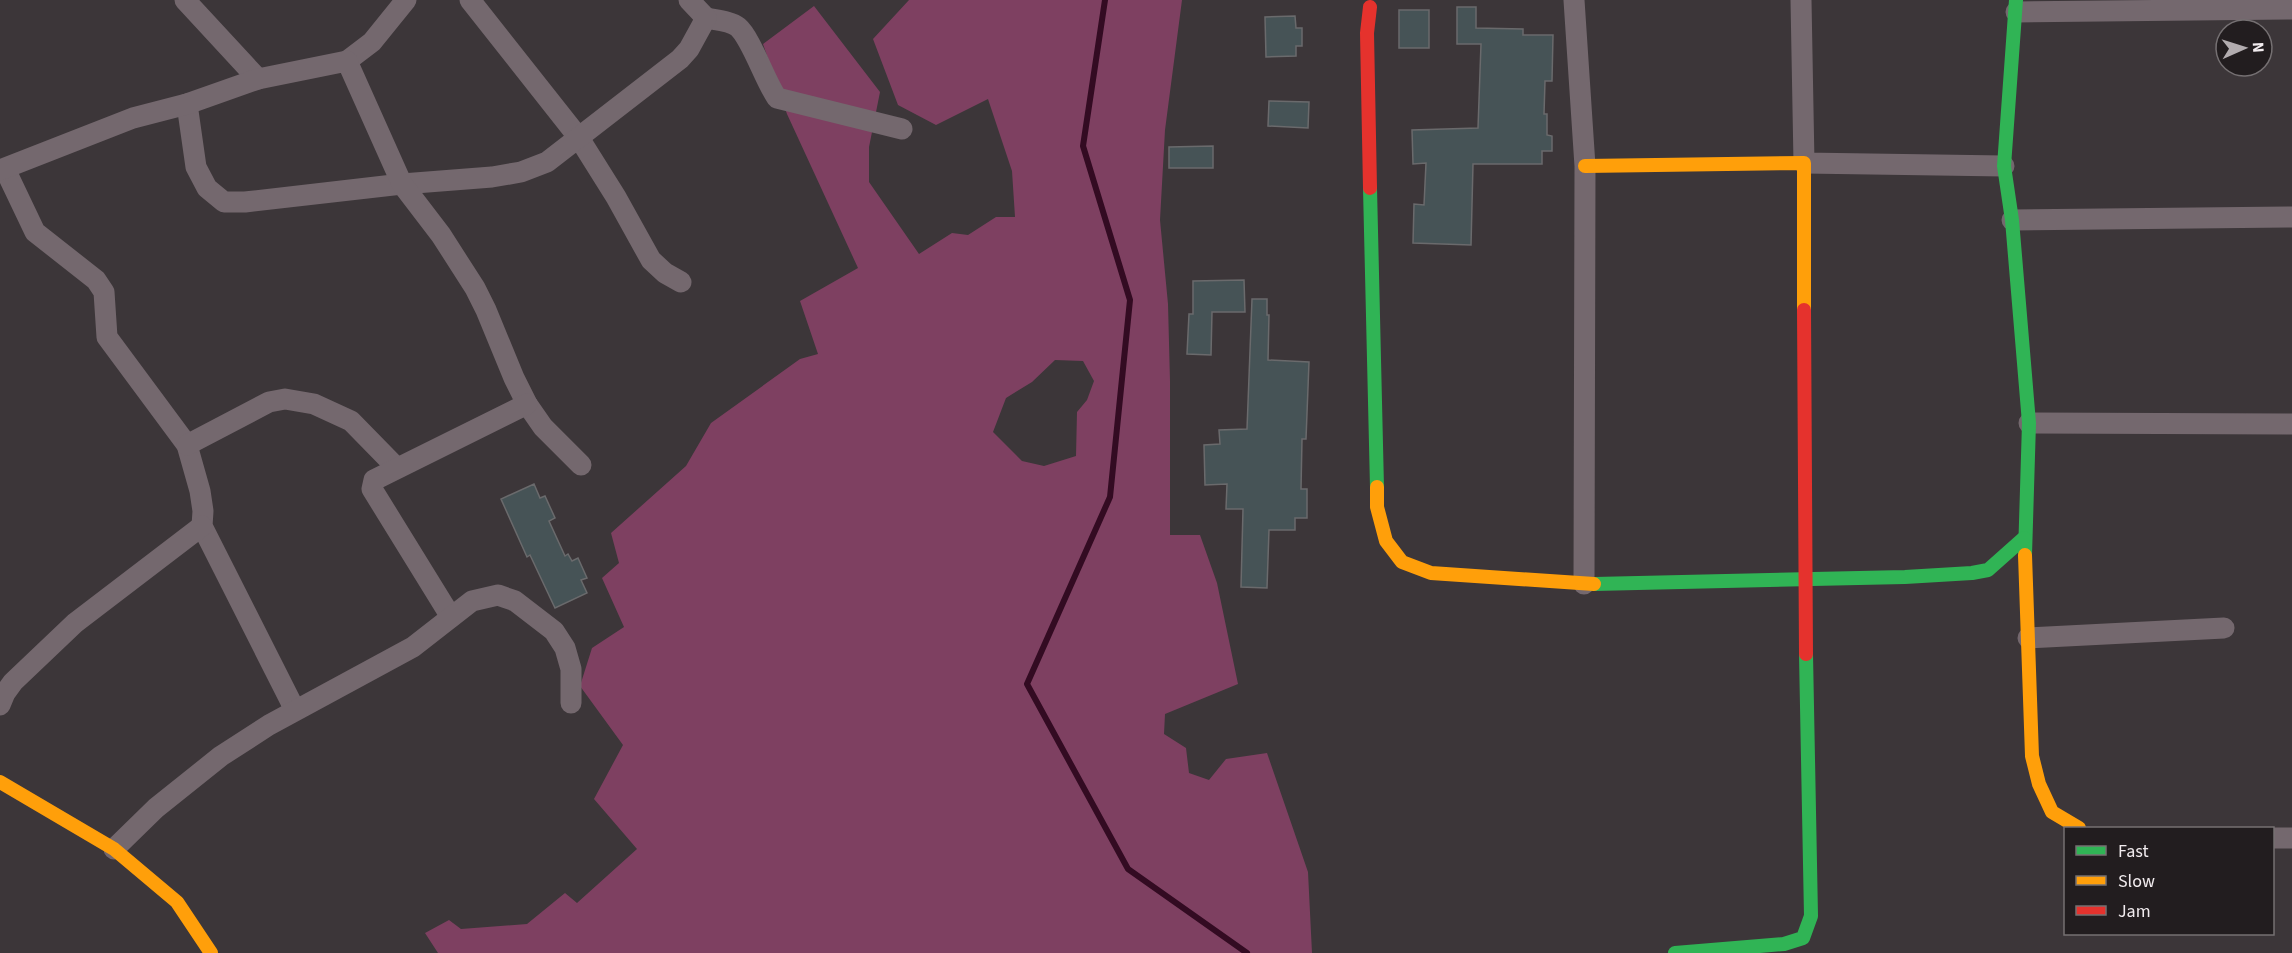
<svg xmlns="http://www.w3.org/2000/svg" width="2292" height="953" font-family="'Source Sans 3',sans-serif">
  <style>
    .green { fill: #7e4061; fill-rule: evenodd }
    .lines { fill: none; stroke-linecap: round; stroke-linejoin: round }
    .stream { stroke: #330b22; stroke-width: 6 }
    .building { fill: #465356; stroke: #6a6a6c; stroke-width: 1.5 }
    .street { stroke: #74686e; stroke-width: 21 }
    .fast { stroke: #30b455; stroke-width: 14 }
    .slow { stroke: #ff9f0a; stroke-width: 14 }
    .jam { stroke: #e5322d; stroke-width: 14 }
  </style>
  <rect width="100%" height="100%" fill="#3c3639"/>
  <!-- green -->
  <path class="green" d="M909,0h273l-17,130 -5,90 8,84 2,77v154h30l17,48 21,101 -73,30 -1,20 22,14 3,25 20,7 17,-21 41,-6 41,119 4,81h-874l-13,-20 24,-13 12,9 66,-5 38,-31 12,10 60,-54 -43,-50 29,-54 -43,-59 12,-38 32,-21 -22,-49 17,-15 -8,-30 75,-67 25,-43 89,-64 18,-5 -18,-53 58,-33 -71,-154 -24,-70 51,-38 66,86 -11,55v35l50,72 33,-21 16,2 28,-18h19l-3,-46 -24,-72 -52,26 -38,-20 -25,-66zM1055,360l28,1 11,20 -7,19 -10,12 -1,44 -32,10 -22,-5 -29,-29 13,-34 26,-16z"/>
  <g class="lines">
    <!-- stream -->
    <path class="stream" d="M1105,0l-22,146 47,154 -20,197 -83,187 101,185 119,84"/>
  </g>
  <!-- building -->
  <g class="building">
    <path d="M1457,7h19v21l47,1v6h30l-1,46h-7l-1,33h3v21l5,1v15h-10v13h-69l-2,81 -58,-2 1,-39 10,1 2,-42 -13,1 -1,-34 66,-2 3,-84h-24z"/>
    <rect x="1399" y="10" width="30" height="38"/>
    <path d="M1295,16l1,12h6v18h-6v10l-30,1 -1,-40z"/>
    <path d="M1269,101l40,1 -1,26 -40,-2z"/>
    <path d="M1213,146v22h-44v-21z"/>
    <path d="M1244,280l1,32h-33l-1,43 -24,-1 2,-40h4v-33z"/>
    <path d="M1252,299h15v16h2l-1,45 41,2 -3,77h-4l-1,50h6v29h-12v12h-26l-2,58 -26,-1 2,-78h-17l1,-25 -22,1 -1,-40 16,-1 -1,-14 28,-1z"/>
    <path d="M534,484l6,14 5,-2 10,22 -6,3 16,35 3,-2 4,7 6,-3 9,20 -6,2 6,13 -32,15 -25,-53 -3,2 -26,-58z"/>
  </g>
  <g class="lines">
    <!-- street -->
    <g class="street">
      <path d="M185,0l73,79"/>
      <path d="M470,0l109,138 37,59 35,63 14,13 16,9"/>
      <path d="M1574,0l11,166 -1,418"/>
      <path d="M1801,0l3,163 200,3"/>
      <path d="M2016,12l276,-3"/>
      <path d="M706,18c9,2 25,3 32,9 13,11 27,54 39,71l125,31"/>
      <path d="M347,61l25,-19 34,-42"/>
      <path d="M187,104l9,63 11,21 17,14h21l157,-18 90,-7 29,-5 26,-10 133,-103 9,-10 17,-31 -17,-18"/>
      <path d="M5,169l30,63 61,48 8,12 3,45 80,108 13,46 3,20 -1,15 93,184"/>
      <path d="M0,170l133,-52 54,-14 71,-25 89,-18 55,123 39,51 34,53 11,22 28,68 13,26 16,23 38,38"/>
      <path d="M2012,220l280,-3"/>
      <path d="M2029,423l263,1"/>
      <path d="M187,445l82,-43 16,-3 29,5 37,17 45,46"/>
      <path d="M451,617l-79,-128 2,-9 153,-76"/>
      <path d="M2028,638l196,-10"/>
      <path d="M0,705l5,-12 8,-11 62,-59 127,-97"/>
      <path d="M2272,838h20"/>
      <path d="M114,849l42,-41 65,-52 48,-31 144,-78 59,-46 26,-6 17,6 39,30 11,17 6,21v34"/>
    </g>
    <!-- fast -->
    <g class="fast">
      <path d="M2016,0l-12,166 8,54 17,203 -4,132"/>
      <path d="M1370,188l7,299"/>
      <path d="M1594,584l311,-7 67,-4 16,-3 36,-32"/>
      <path d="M1675,953l109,-9 19,-6 8,-22 -5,-262"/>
    </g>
    <!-- slow -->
    <g class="slow">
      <path d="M1585,166l219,-3v147"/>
      <path d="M1377,487v20l9,34 16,21 29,11 163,11"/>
      <path d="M2025,555l7,201 7,28 13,28 27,16"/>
      <path d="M0,782l114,67 63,53 34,51"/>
    </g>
    <!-- jam -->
    <g class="jam">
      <path d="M1370,7l-3,26 3,155"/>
      <path d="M1804,310l2,344"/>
    </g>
  </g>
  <!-- legend -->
  <rect x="2064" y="827" width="210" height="108" fill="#221d1f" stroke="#757072" stroke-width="1.5"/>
  <rect x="2076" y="846" width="30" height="9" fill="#30b455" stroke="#757072" stroke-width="1.5"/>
  <text x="2118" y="857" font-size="18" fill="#f2ecef">Fast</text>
  <rect x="2076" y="876" width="30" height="9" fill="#ff9f0a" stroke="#757072" stroke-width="1.5"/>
  <text x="2118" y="887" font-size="18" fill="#f2ecef">Slow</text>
  <rect x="2076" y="906" width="30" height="9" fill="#e5322d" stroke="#757072" stroke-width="1.5"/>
  <text x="2118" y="917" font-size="18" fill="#f2ecef">Jam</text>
  <!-- north arrow -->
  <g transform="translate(2244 48) rotate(87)"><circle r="28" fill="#221d1f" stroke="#757072" stroke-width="1.5"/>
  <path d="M0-4.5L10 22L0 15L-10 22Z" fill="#b2acaf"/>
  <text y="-9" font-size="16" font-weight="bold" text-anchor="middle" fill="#f2ecef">N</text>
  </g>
</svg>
